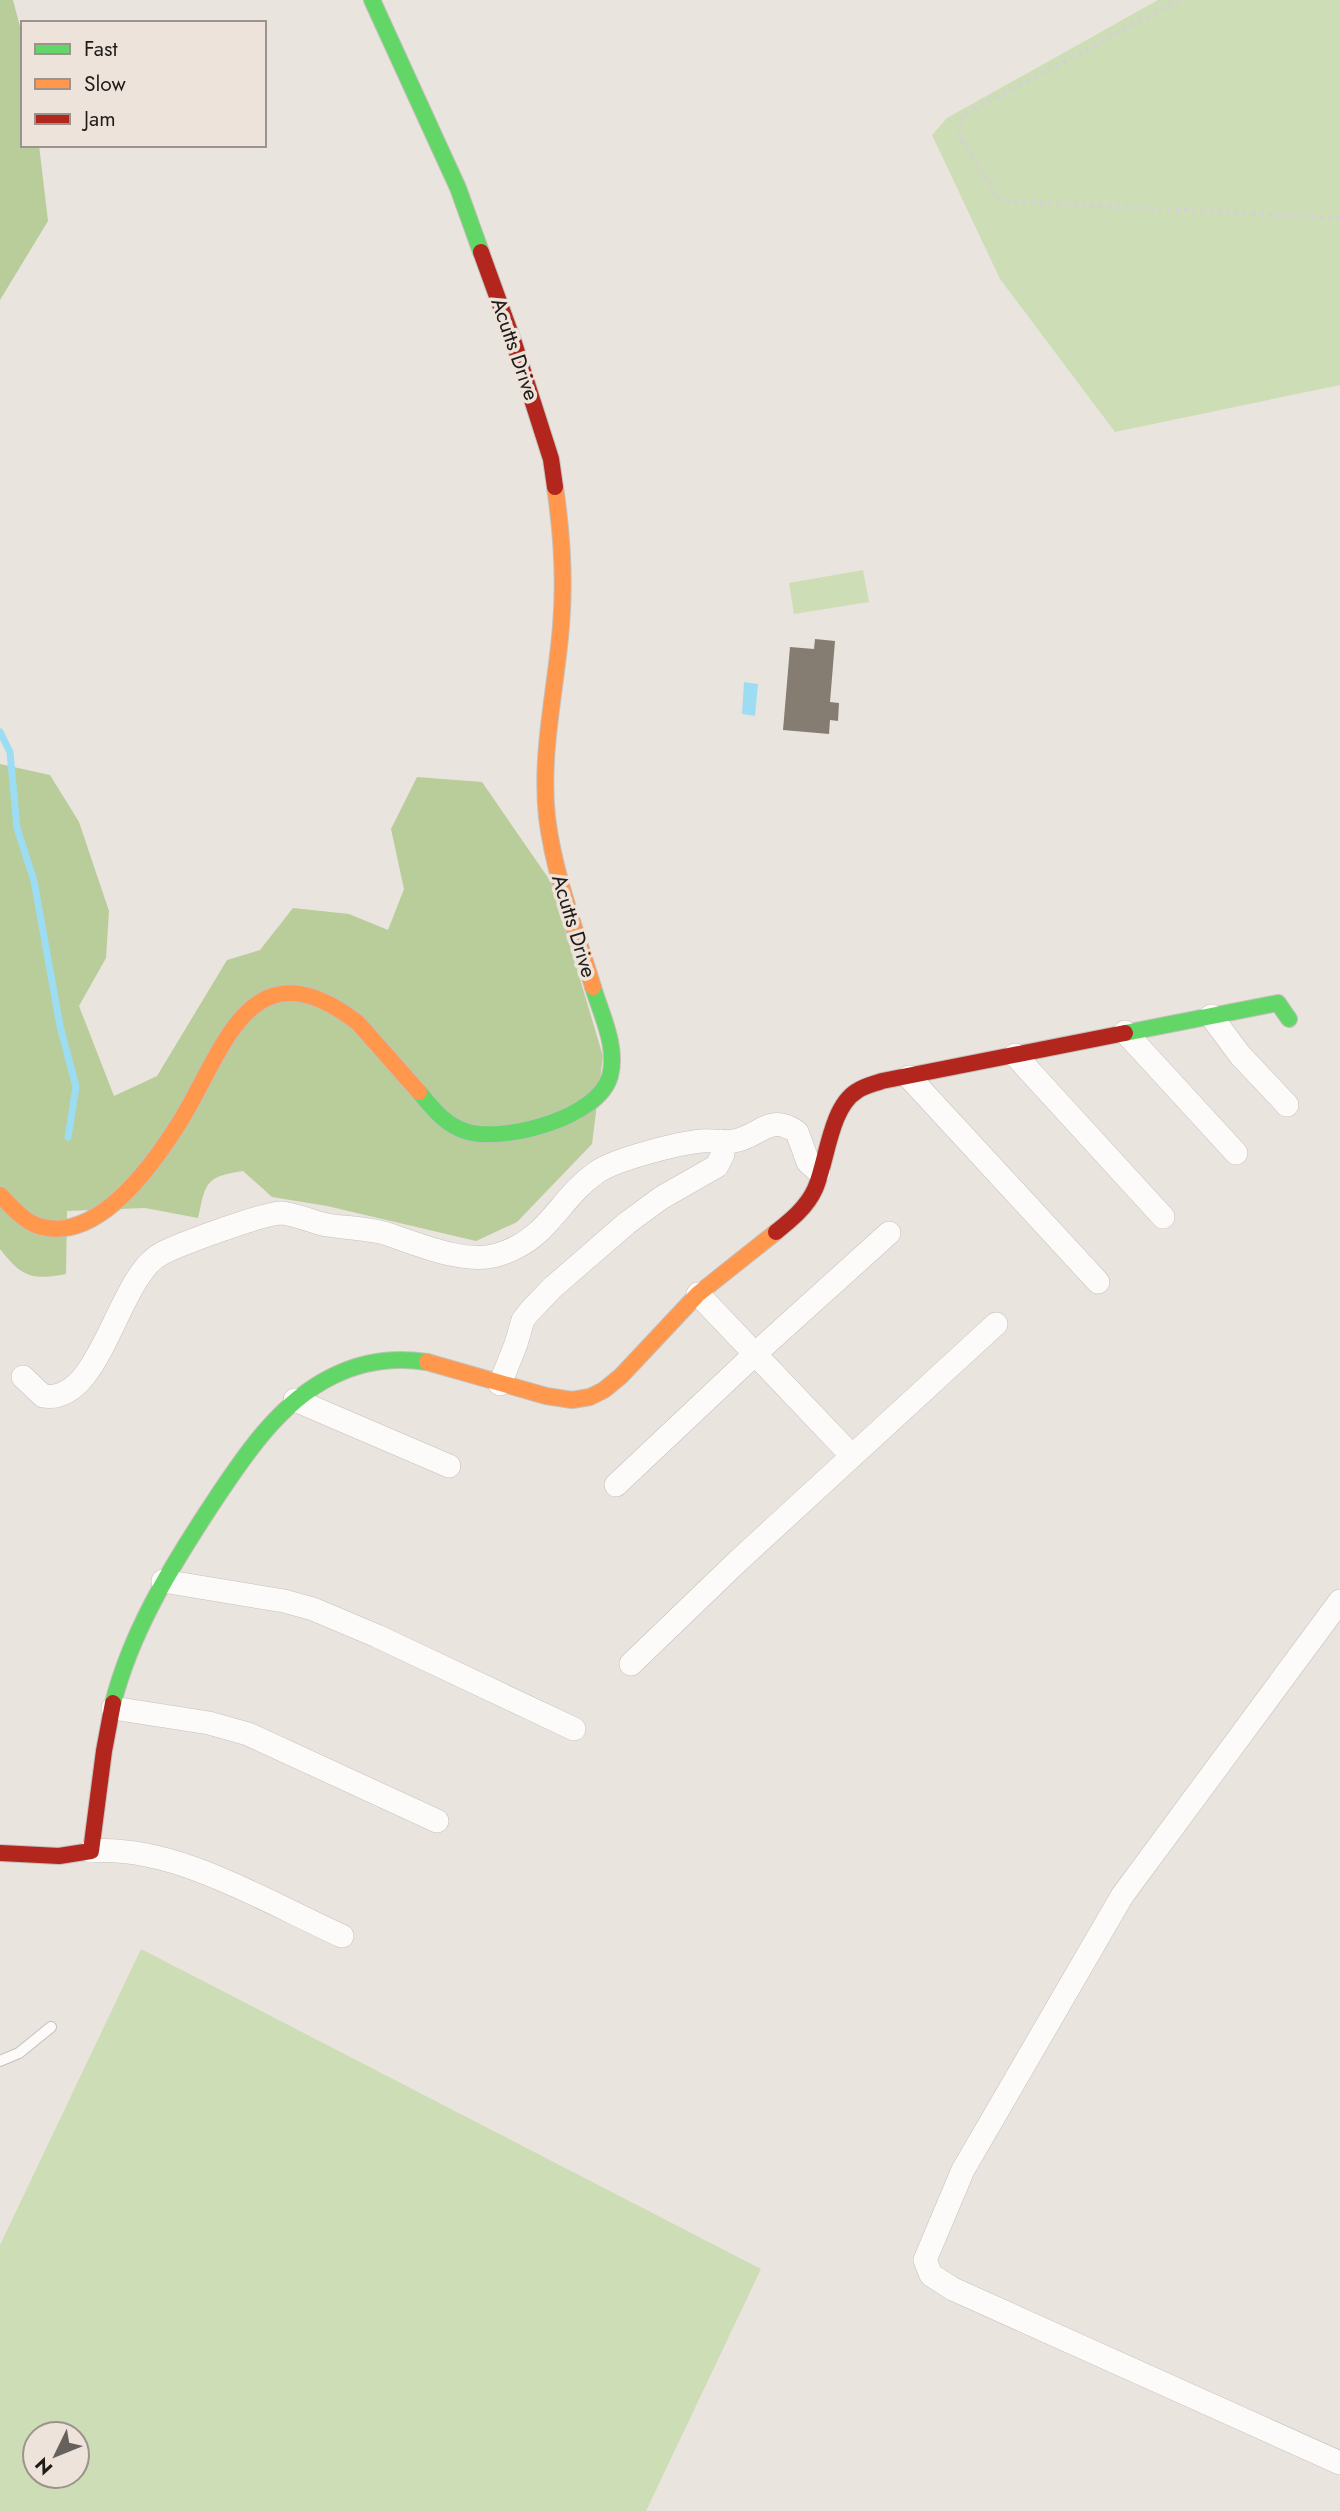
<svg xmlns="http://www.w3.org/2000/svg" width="1340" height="2511" font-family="Jost,sans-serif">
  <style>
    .green { fill: #cdddb6; fill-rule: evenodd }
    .forest { fill: #b8cd9a }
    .water { fill: #9dddf3 }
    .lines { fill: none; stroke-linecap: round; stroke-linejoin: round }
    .stream { stroke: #9dddf3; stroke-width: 7 }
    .building { fill: #867d72 }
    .lane-casing { stroke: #c5c0bc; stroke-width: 12 }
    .street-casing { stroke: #c5c0bc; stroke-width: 24 }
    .fast-casing { stroke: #c5c0bc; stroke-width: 18 }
    .slow-casing { stroke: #c5c0bc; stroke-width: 18 }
    .jam-casing { stroke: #c5c0bc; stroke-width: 18 }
    .path { stroke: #d4d2d0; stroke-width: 4.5; stroke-dasharray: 3.5 5; stroke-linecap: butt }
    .lane { stroke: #fcfbfa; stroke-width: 10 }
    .street { stroke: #fcfbfa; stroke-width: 23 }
    .fast { stroke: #63d668; stroke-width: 16 }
    .slow { stroke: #ff974d; stroke-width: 16 }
    .jam { stroke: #b3261e; stroke-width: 16 }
    .labels { text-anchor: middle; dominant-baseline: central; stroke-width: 7; stroke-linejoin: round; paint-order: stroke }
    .street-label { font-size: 21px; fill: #1f1b18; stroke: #eee3da }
  </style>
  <rect width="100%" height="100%" fill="#eae4de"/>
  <!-- green -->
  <g class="green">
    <path d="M1158,0h182v385l-225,47 -115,-153 -68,-144 15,-17z"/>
    <path d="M863,570l6,32 -75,12 -5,-31z"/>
    <path d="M141,1949l620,320 -115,242h-646v-266zM77,2434v42h-42v-42z"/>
  </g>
  <!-- forest -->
  <g class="forest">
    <path d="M0,0h13l10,38v107h16l9,76 -48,79z"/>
    <path d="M0,764l50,11 29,47 30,89 -3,47 -27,48 35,90 43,-20 70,-116 33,-10 33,-42 56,6 39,16 16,-41 -13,-60 26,-52 65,5 69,100 52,174 -11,88 -75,78 -41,19 -149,-35 -55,-9 -29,-26c-38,6 -37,11 -45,47l-53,-10 -78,3 -1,63c-35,7 -45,2 -66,-25z"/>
  </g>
  <!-- water -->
  <path class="water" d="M744,682l14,2 -3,32 -13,-2z"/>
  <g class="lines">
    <!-- stream -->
    <path class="stream" d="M0,732l10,20 7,76 17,53 26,145 16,61 -8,50"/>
  </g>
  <!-- building -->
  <path class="building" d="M815,639l20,2 -5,61 9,1 -1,18 -8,-1 -1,14 -46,-4 7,-83 24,2z"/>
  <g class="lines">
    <defs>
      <path id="lane" d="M0,2061l19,-8 32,-26"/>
      <g id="street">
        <path d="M1211,1016l29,39 47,50"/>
        <path d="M1125,1032l111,121"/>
        <path d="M1015,1055l148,162"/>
        <path d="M909,1077l189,205"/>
        <path d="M698,1294l154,162"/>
        <path d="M23,1377l20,19c58,10 74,-119 118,-142 16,-9 103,-41 120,-41 15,1 31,9 46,12 19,3 38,3 57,8 32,10 80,32 113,22 52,-15 60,-55 100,-83 19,-13 82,-29 105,-31 11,-1 22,2 32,0 27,-5 34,-28 63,-9l11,30 11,10"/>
        <path d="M500,1384l16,-40 7,-24 7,-9 22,-23 75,-65 34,-25 56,-32 6,-12 -2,-13"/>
        <path d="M295,1400l154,66"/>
        <path d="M616,1485l139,-131 134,-121"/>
        <path d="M163,1581l121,20 29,8 64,27 197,93"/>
        <path d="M1340,1601l-218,295 -159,274 -38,90 6,15 22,14 387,174"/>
        <path d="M631,1664l107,-103 258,-237"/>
        <path d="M113,1708l96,15 39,11 189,87"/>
        <path d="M91,1851c85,-6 175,51 251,85"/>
      </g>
      <g id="fast">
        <path d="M372,0l86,188 23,64"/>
        <path d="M1125,1033l153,-30 11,16"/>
        <path d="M419,1092c14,17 27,34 49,40 38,10 130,-14 142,-56 8,-29 -9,-62 -17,-89"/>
        <path d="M113,1703c18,-70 55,-131 94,-191 33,-50 70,-109 126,-136 30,-15 62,-19 94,-14"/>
      </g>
      <g id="slow">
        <path d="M555,487c7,47 10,92 6,139 -5,64 -21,127 -14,191 7,58 29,114 46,170"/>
        <path d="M0,1195c12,12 25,28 42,32 58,14 113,-65 139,-107 44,-72 70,-180 177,-97l61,69"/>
        <path d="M427,1362l119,34 26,4 18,-3 14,-7 17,-14 77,-82 78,-62"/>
      </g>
      <g id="jam">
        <path d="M481,252l33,91 37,116 4,28"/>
        <path d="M776,1232c15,-12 31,-25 39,-43 12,-27 15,-82 42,-98 7,-5 17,-7 25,-10l243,-48"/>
        <path d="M0,1853l59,3 32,-5 13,-100 9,-48"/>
      </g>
    </defs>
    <!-- lane casing -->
    <use href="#lane" class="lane-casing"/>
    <!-- street casing -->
    <use href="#street" class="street-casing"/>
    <!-- fast casing -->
    <use href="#fast" class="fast-casing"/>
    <!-- slow casing -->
    <use href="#slow" class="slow-casing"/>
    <!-- jam casing -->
    <use href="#jam" class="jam-casing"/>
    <!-- path -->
    <path class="path" d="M1179,0l-217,116 -3,21 42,64 339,17"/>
    <!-- lane -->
    <use href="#lane" class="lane"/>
    <!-- street -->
    <use href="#street" class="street"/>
    <!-- fast -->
    <use href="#fast" class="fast"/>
    <!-- slow -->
    <use href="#slow" class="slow"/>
    <!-- jam -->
    <use href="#jam" class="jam"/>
  </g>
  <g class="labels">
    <!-- street labels -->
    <g class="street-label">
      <text transform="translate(515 349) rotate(71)">Acutts Drive</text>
      <text transform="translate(574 926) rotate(73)">Acutts Drive</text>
    </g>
  </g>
  <!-- legend -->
  <rect x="21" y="21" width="245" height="126" fill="#eee3da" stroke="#9b938c" stroke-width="2"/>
  <rect x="35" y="44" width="35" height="10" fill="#63d668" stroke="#9b938c" stroke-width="2"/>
  <text x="84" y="56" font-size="21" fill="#1f1b18">Fast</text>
  <rect x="35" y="79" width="35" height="10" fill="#ff974d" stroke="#9b938c" stroke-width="2"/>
  <text x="84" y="91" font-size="21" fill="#1f1b18">Slow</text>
  <rect x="35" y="114" width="35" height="10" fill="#b3261e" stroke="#9b938c" stroke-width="2"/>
  <text x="84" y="126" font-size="21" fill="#1f1b18">Jam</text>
  <!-- north arrow -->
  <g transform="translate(56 2455) rotate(227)"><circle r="33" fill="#eee3da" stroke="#9b938c" stroke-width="2"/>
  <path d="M0-5L12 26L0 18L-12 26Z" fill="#66615d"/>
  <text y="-10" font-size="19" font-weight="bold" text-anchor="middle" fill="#1f1b18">N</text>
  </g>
</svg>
